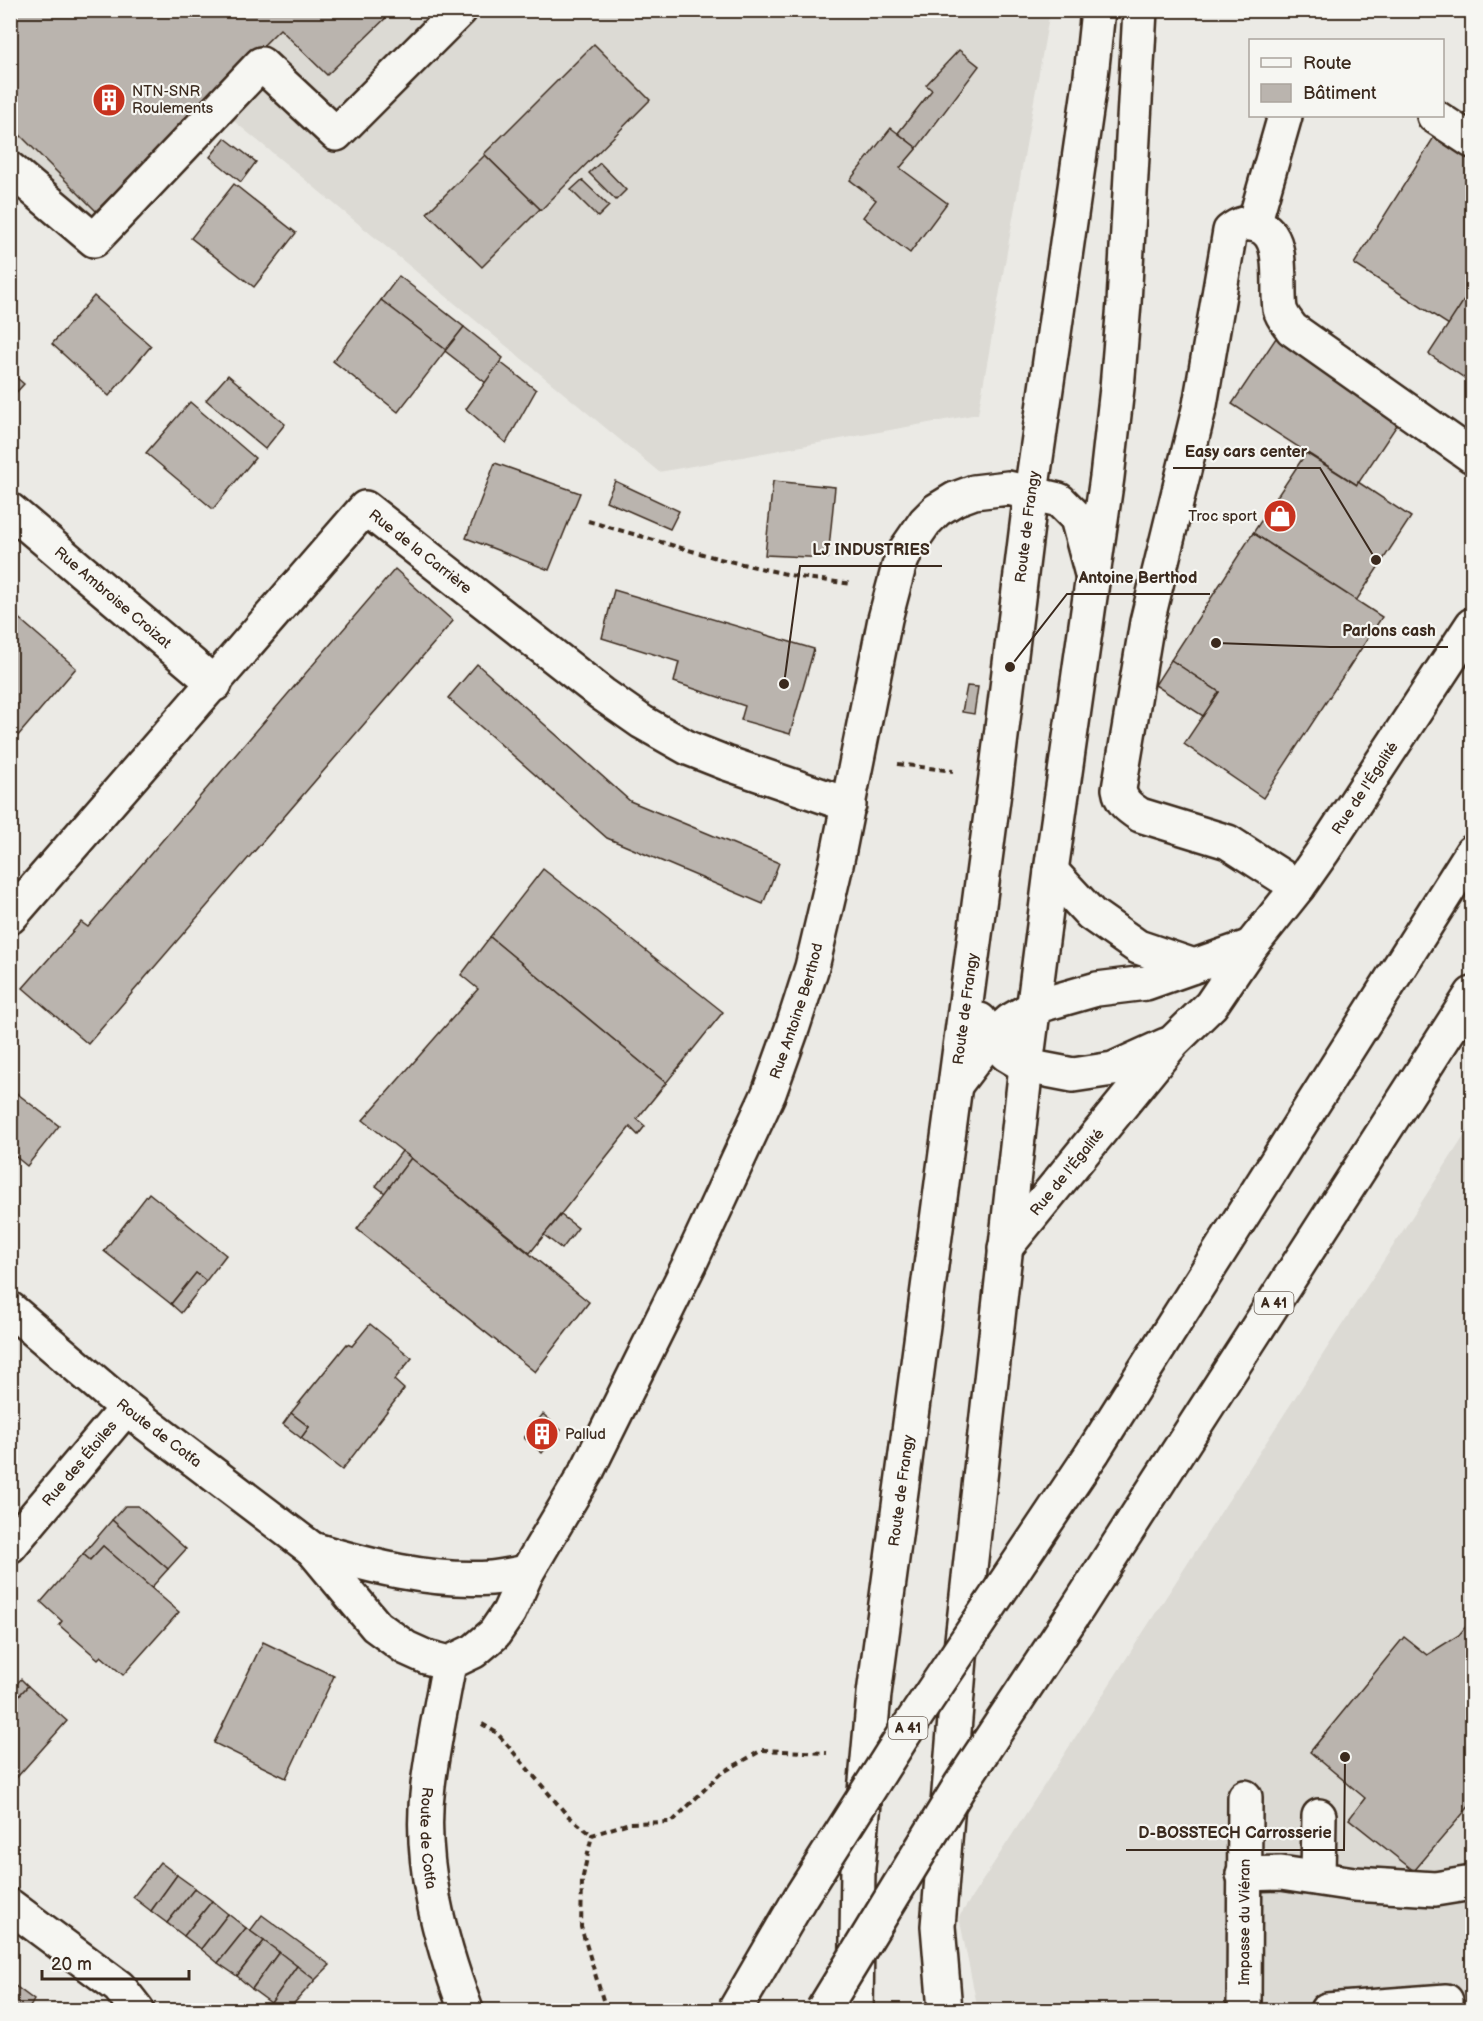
<svg xmlns="http://www.w3.org/2000/svg" width="1483" height="2021" font-family="'Balsamiq Sans',sans-serif">
  <style>
    .built { fill: #dcdad4 }
    .building { fill: #bab4ae; stroke: #3b2a1e; stroke-width: 1.5 }
    .lines { fill: none; stroke-linecap: round; stroke-linejoin: round }
    .minor-casing { stroke: #3b2a1e; stroke-width: 38 }
    .major-casing { stroke: #3b2a1e; stroke-width: 38 }
    .highway-casing { stroke: #3b2a1e; stroke-width: 38 }
    .path { stroke: #3b2a1e; stroke-width: 4; stroke-dasharray: 6 4.5; stroke-linecap: butt }
    .minor { stroke: #f6f6f2; stroke-width: 33 }
    .major { stroke: #f6f6f2; stroke-width: 33 }
    .highway { stroke: #f6f6f2; stroke-width: 33 }
    .highway-bridge-casing { stroke: #3b2a1e; stroke-width: 38; stroke-linecap: butt }
    .highway-bridge { stroke: #f6f6f2; stroke-width: 33 }
    .labels { text-anchor: middle; dominant-baseline: central; stroke-width: 4.5; stroke-linejoin: round; paint-order: stroke }
    .shield { fill: #f6f6f2; stroke: #73675e; stroke-width: 1.5 }
    .shield-label { font-size: 14px; font-weight: bold; fill: #3b2a1e }
    .poi-label { font-size: 15px; fill: #3b2a1e; stroke: #f6f6f2; text-anchor: start }
    .street-label { font-size: 15px; fill: #3b2a1e; stroke: #f6f6f2 }
    .leader { fill: none; stroke: #3b2a1e; stroke-width: 2 }
    .callout-dot { fill: #3b2a1e; stroke: #f6f6f2; stroke-width: 2 }
    .callout-label { font-size: 16px; text-anchor: middle; font-weight: bold; fill: #3b2a1e; stroke: #f6f6f2; stroke-width: 4.5; stroke-linejoin: round; paint-order: stroke }
  </style>
  <rect width="100%" height="100%" fill="#ebeae5"/>
  <filter id="ink" filterUnits="userSpaceOnUse"><feTurbulence type="fractalNoise" baseFrequency=".0167" numOctaves="2"/><feDisplacementMap in="SourceGraphic" scale="12" xChannelSelector="R" yChannelSelector="G"/><feConvolveMatrix kernelMatrix="1 2 1 2 8 2 1 2 1" color-interpolation-filters="sRGB"/></filter>
  <g filter="url(#ink)">
    <!-- built -->
    <g class="built">
      <path d="M11,11h1039l-72,403 -319,58 -430,-355 -135,135 -83,-74z"/>
      <path d="M1472,1124v886h-494l-19,-93z"/>
    </g>
    <!-- building -->
    <g class="building">
      <path d="M10,10h384l-67,65 -47,-46 -184,182 -86,-86z"/>
      <path d="M594,44l56,56 -109,110 -57,-56z"/>
      <path d="M959,50l20,16 -62,82 -19,-15 34,-43 -6,-5z"/>
      <path d="M891,128l26,20 -17,20 47,35 -37,50 -47,-36 13,-17 -26,-20z"/>
      <path d="M1436,134l36,24v130l-23,37 -95,-61z"/>
      <path d="M225,138l31,24 -15,20 -31,-25z"/>
      <path d="M485,155l55,54 -58,58 -55,-54z"/>
      <path d="M600,163l26,27 -10,10 -27,-27z"/>
      <path d="M582,180l27,26 -11,11 -27,-27z"/>
      <path d="M234,184l62,49 -42,54 -63,-49z"/>
      <path d="M399,276l65,51 -18,23 -65,-50z"/>
      <path d="M1472,288v95l-43,-29z"/>
      <path d="M94,296l57,50 -42,50 -57,-52z"/>
      <path d="M381,300l65,50 -48,62 -65,-51z"/>
      <path d="M464,327l39,31 -17,25 -41,-32z"/>
      <path d="M1278,335l125,81 -46,69 -125,-81z"/>
      <path d="M500,362l36,28 -30,53 -40,-34z"/>
      <path d="M10,372l14,12 -14,15z"/>
      <path d="M228,375l57,49 -20,25 -59,-49z"/>
      <path d="M190,402l65,56 -42,51 -67,-56z"/>
      <path d="M1306,453l51,32 1,-3 53,35 -55,84 -103,-68z"/>
      <path d="M495,463l85,30 -31,77 -83,-32z"/>
      <path d="M615,481l64,30 -9,18 -64,-28z"/>
      <path d="M773,481l62,6 -7,71 -63,-3z"/>
      <path d="M1253,533l129,84 -119,181 -79,-54 35,-52 -48,-32z"/>
      <path d="M395,569l58,52 -365,423 -65,-56 58,-66 7,5z"/>
      <path d="M614,590l200,59 -24,85 -49,-14 4,-14 -71,-24 5,-20 -77,-24z"/>
      <path d="M15,615l61,53 -66,77v-125z"/>
      <path d="M1171,660l48,32 -16,24 -48,-31z"/>
      <path d="M477,664l153,137 149,62 -16,41 -156,-66 -159,-140z"/>
      <path d="M967,686l11,1 -4,27 -12,-2z"/>
      <path d="M543,869l180,143 -57,71 -176,-146z"/>
      <path d="M490,937l176,146 -29,36 8,7 -7,9 -8,-8 -100,126 -167,-133 115,-131 -17,-14z"/>
      <path d="M10,1088l49,38 -32,40 -17,-14z"/>
      <path d="M402,1151l9,7 -26,35 -9,-7z"/>
      <path d="M411,1158l178,144 -54,70 -178,-143z"/>
      <path d="M149,1193l77,62 -20,26 -10,-8 -25,31 -67,-53z"/>
      <path d="M561,1215l17,13 -16,21 -18,-14z"/>
      <path d="M196,1273l10,8 -25,32 -10,-9z"/>
      <path d="M370,1324l42,34 -18,22 10,9 -62,81 -41,-32 8,-11 -18,-14 56,-69 5,2z"/>
      <path d="M291,1413l18,14 -8,11 -18,-14z"/>
      <path d="M543,1414l18,16 -19,23 -18,-15z"/>
      <path d="M125,1506h13l48,43 -18,20 -56,-49z"/>
      <path d="M112,1520l56,49 -17,19 -48,-42 -13,14 -7,-6z"/>
      <path d="M103,1546l76,66 -56,63 -22,-19 -3,3 -39,-34 3,-4 -21,-19 42,-48 7,6z"/>
      <path d="M1472,1619v184l-58,68 -65,-52 16,-21 -55,-46 94,-115 23,18 32,-20z"/>
      <path d="M263,1642l71,34 -48,102 -72,-35z"/>
      <path d="M21,1679l7,7 -18,19v-14z"/>
      <path d="M28,1686l39,35 -57,64v-80z"/>
      <path d="M160,1862l17,13 -26,36 -18,-14z"/>
      <path d="M177,1875l18,13 -28,35 -16,-12z"/>
      <path d="M195,1888l17,13 -28,35 -17,-13z"/>
      <path d="M212,1901l16,13 -27,35 -17,-13z"/>
      <path d="M228,1914l18,14 -28,35 -17,-14z"/>
      <path d="M262,1915l68,50 -15,15 -65,-49z"/>
      <path d="M246,1928l18,13 -27,35 -19,-13z"/>
      <path d="M264,1941l15,11 -27,37 -15,-13z"/>
      <path d="M279,1952l18,14 -26,37 -19,-14z"/>
      <path d="M297,1966l18,14 -27,30h-8l-9,-7z"/>
      <path d="M10,1982l24,18 -4,7 4,3h-24z"/>
    </g>
    <g class="lines">
      <defs>
        <g id="minor">
          <path d="M1434,116l38,25"/>
          <path d="M10,169l84,71 167,-176 75,70 124,-124"/>
          <path d="M1254,224l31,-108"/>
          <path id="s1" d="M10,510l205,174"/>
          <path d="M1051,871l40,43 47,33 56,19"/>
          <path d="M1298,887l-70,-45 -88,-27c-12,-8 -19,-13 -21,-26l28,-167 53,-217 30,-174c9,-7 15,-9 26,-6 31,8 20,60 24,84 2,8 8,14 12,20l180,127"/>
          <path id="s2" d="M10,917l355,-409 237,186 40,28 46,26 38,15 123,42"/>
          <path d="M980,1020l11,18 15,16 20,12 47,9 40,-6 53,-24"/>
          <path d="M956,1084l35,-46 19,-17 24,-14 63,-18 49,-6 105,-37"/>
          <path id="s3" d="M1005,1248l168,-206 38,-37 40,-59 47,-59 26,-37 148,-225"/>
          <path id="s4" d="M10,1309l116,99 186,141 64,77 30,22 20,9 23,6 25,-12 20,-17 15,-22 18,-40 61,-103 102,-206 79,-170 24,-67 19,-59 24,-102 49,-246 14,-53 8,-18 18,-26 12,-12 18,-11 19,-7 34,-4 51,12 18,18 16,60"/>
          <path id="s5" d="M10,1546l116,-138"/>
          <path d="M312,1549c58,17 117,33 179,29 12,-1 24,-4 36,-6"/>
          <path id="s6" d="M449,1663c-7,40 -16,81 -21,122 -10,76 12,155 38,225"/>
          <path d="M1243,1874l38,-1 73,11 81,5 37,-6"/>
          <path d="M1318,1878l1,-62"/>
          <path d="M10,1906l109,81 18,23"/>
          <path id="s7" d="M1244,2010l1,-213"/>
          <path d="M1327,2010l119,-9"/>
        </g>
        <g id="major">
          <path id="s8" d="M856,2010l2,-142 16,-174 122,-917 35,-284 60,-417 7,-66"/>
          <path d="M945,2010l-7,-84 22,-268 66,-592 25,-195 56,-394 10,-89 7,-85 16,-293"/>
        </g>
        <g id="highway">
          <path d="M1093,1452l379,-600"/>
          <path d="M1075,1612l397,-618"/>
        </g>
      </defs>
      <!-- minor casing -->
      <use href="#minor" class="minor-casing"/>
      <!-- major casing -->
      <use href="#major" class="major-casing"/>
      <!-- highway casing -->
      <use href="#highway" class="highway-casing"/>
      <!-- path -->
      <g class="path">
        <path d="M588,521l132,38 79,18 53,7"/>
        <path d="M898,764l55,7"/>
        <path d="M482,1724l15,9 70,82 25,20"/>
        <path d="M606,2010l-25,-83 1,-46 10,-46 37,-12 43,-1 48,-48 42,-24 65,3"/>
      </g>
      <!-- minor -->
      <use href="#minor" class="minor"/>
      <!-- major -->
      <use href="#major" class="major"/>
      <!-- highway -->
      <use href="#highway" class="highway"/>
      <defs>
        <g id="highway-bridge">
          <path d="M735,2010l65,-112 104,-164 189,-282"/>
          <path d="M823,2010l138,-226 114,-172"/>
        </g>
      </defs>
      <!-- highway-bridge casing -->
      <use href="#highway-bridge" class="highway-bridge-casing"/>
      <!-- highway-bridge -->
      <use href="#highway-bridge" class="highway-bridge"/>
    </g>
  </g>
  <!-- icons -->
  <defs>
    <symbol id="building-disc" viewBox="-11 -11 22 22"><circle r="9.5" fill="#c8321e" stroke="#f6f6f2"/><path d="M-4-6H4V6H1V3H-1V6H-4ZM-2.5-4.3h1.7v1.8h-1.7ZM.8-4.3h1.7v1.8H.8ZM-2.5-1h1.7V.8h-1.7ZM.8-1h1.7V.8H.8Z" fill="#fff"/></symbol>
    <symbol id="shop-disc" viewBox="-11 -11 22 22"><circle r="9.5" fill="#c8321e" stroke="#f6f6f2"/><path d="M-5-2.5h2.3a2.7 3.5 0 0 1 5.4 0H5L5.5 6h-11ZM-1.5-2.5h3a1.5 2.3 0 0 0-3 0Z" fill="#fff"/></symbol>
  </defs>
  <g fill-rule="evenodd">
    <use href="#building-disc" x="90" y="81" width="38" height="38"/>
    <use href="#shop-disc" x="1261" y="497" width="38" height="38"/>
    <use href="#building-disc" x="523" y="1415" width="38" height="38"/>
  </g>
  <g class="labels">
    <!-- shield labels -->
    <g class="shield">
      <rect x="1254.5" y="1292" width="39" height="22" rx="4.5"/>
      <rect x="888.5" y="1717" width="39" height="22" rx="4.5"/>
    </g>
    <g class="shield-label">
      <text x="1274" y="1303">A 41</text>
      <text x="908" y="1728">A 41</text>
    </g>
    <!-- poi labels -->
    <g class="poi-label">
      <text x="132" y="91">NTN-SNR<tspan x="132" dy="17">Roulements</tspan></text>
      <text x="1257" y="516" text-anchor="end">Troc sport</text>
      <text x="565" y="1434">Pallud</text>
    </g>
    <!-- street labels -->
    <g class="street-label">
      <text stroke="none"><textPath href="#s8" startOffset="1494">Route de Frangy</textPath></text>
      <text stroke="none"><textPath href="#s2" startOffset="612">Rue de la Carrière</textPath></text>
      <text stroke="none"><textPath href="#s1" startOffset="135">Rue Ambroise Croizat</textPath></text>
      <text stroke="none"><textPath href="#s3" startOffset="585">Rue de l'Égalité</textPath></text>
      <text stroke="none"><textPath href="#s8" startOffset="1008">Route de Frangy</textPath></text>
      <text stroke="none"><textPath href="#s4" startOffset="1317">Rue Antoine Berthod</textPath></text>
      <text stroke="none"><textPath href="#s3" startOffset="98">Rue de l'Égalité</textPath></text>
      <text stroke="none"><textPath href="#s4" startOffset="194">Route de Cotfa</textPath></text>
      <text stroke="none"><textPath href="#s5" startOffset="108">Rue des Étoiles</textPath></text>
      <text stroke="none"><textPath href="#s8" startOffset="522">Route de Frangy</textPath></text>
      <text stroke="none"><textPath href="#s6" startOffset="177">Route de Cotfa</textPath></text>
      <text stroke="none"><textPath href="#s7" startOffset="88">Impasse du Viéran</textPath></text>
    </g>
  </g>
  <!-- callouts -->
  <path class="leader" d="M1376 560L1320 468H1173M784 684L800 566H942M1010 667L1067 594H1210M1216 643L1330 647H1448M1345 1757L1344 1850H1126"/>
  <g class="callout-dot">
    <circle cx="1376" cy="560" r="6"/>
    <circle cx="784" cy="684" r="6"/>
    <circle cx="1010" cy="667" r="6"/>
    <circle cx="1216" cy="643" r="6"/>
    <circle cx="1345" cy="1757" r="6"/>
  </g>
  <g class="callout-label">
    <text x="1246" y="457">Easy cars center</text>
    <text x="871" y="555">LJ INDUSTRIES</text>
    <text x="1138" y="583">Antoine Berthod</text>
    <text x="1389" y="636">Parlons cash</text>
    <text x="1235" y="1838">D-BOSSTECH Carrosserie</text>
  </g>
  <!-- margin -->
  <rect width="1483" height="2021" fill="none" stroke="#f6f6f2" stroke-width="36"/>
  <rect x="18" y="18" width="1447" height="1985" fill="none" stroke="#3b2a1e" stroke-width="2" filter="url(#ink)"/>
  <!-- legend -->
  <rect x="1249" y="39" width="195" height="78" fill="#f6f6f2" stroke="#aba49d" stroke-width="1.5"/>
  <rect x="1261" y="58" width="30" height="9" fill="#f6f6f2" stroke="#aba49d" stroke-width="1.5"/>
  <text x="1303" y="69" font-size="18" fill="#3b2a1e">Route</text>
  <rect x="1261" y="84" width="30" height="18" fill="#bab4ae" stroke="#aba49d" stroke-width="1.5"/>
  <text x="1303" y="99" font-size="18" fill="#3b2a1e">Bâtiment</text>
  <!-- scale -->
  <path d="M42 1970v9h147v-9" fill="none" stroke="#3b2a1e" stroke-width="3"/>
  <text x="51" y="1970" font-size="18" fill="#3b2a1e" stroke="#f6f6f2" stroke-width="4.5" paint-order="stroke">20 m</text>
</svg>
